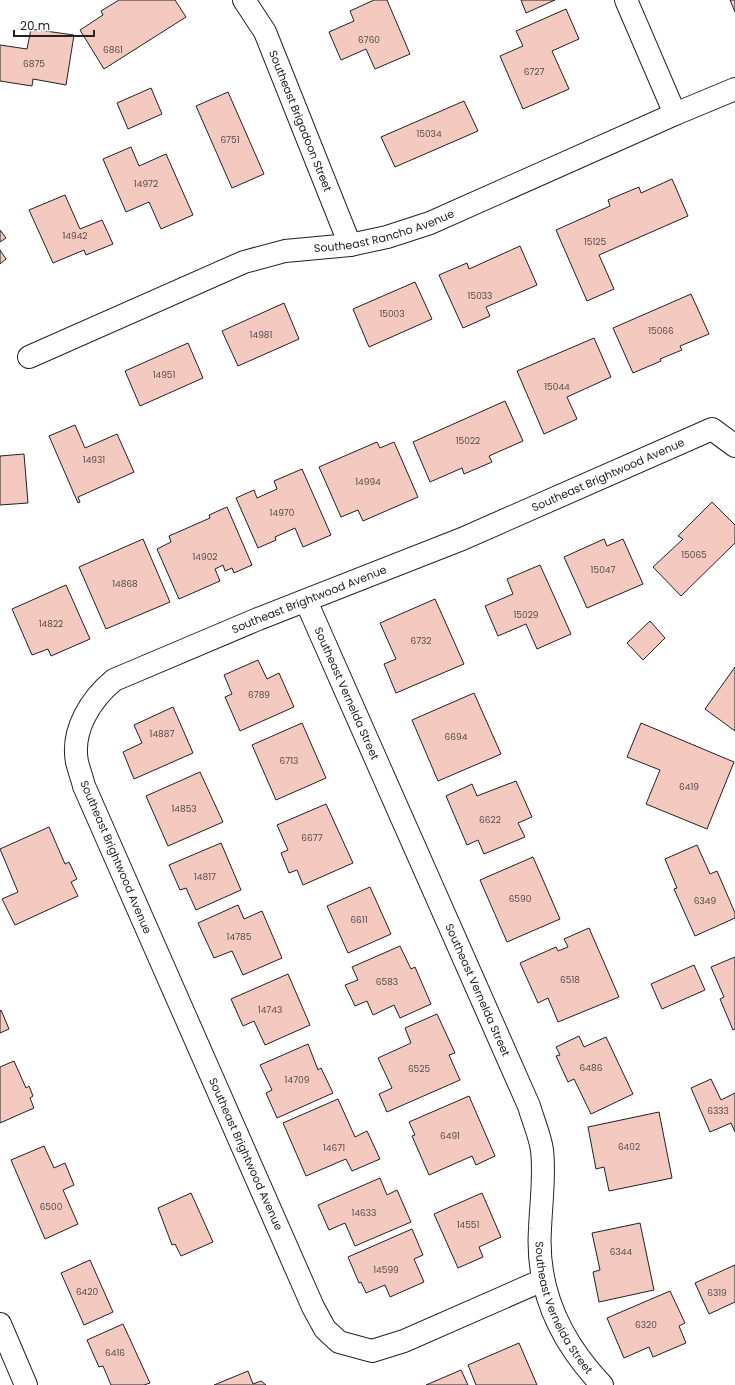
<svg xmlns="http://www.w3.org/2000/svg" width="735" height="1385" font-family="Poppins,sans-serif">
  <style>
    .building { fill: #f3c9c0; stroke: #222 }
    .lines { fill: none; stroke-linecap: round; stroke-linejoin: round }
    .minor-casing { stroke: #222; stroke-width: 24 }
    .secondary-casing { stroke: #222; stroke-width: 24 }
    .minor { stroke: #fff; stroke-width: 22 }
    .secondary { stroke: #fff; stroke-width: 22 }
    .labels { text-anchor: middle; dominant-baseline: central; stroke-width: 3; stroke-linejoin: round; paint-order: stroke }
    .number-label { font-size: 9px; fill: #564c4a }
    .street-label { font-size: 11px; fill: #222; stroke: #fff }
  </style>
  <rect width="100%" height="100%" fill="#fff"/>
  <!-- building -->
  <g class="building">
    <path d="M119,0h56l11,17 -82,52 -24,-39 23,-15 -2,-4z"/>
    <path d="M374,0h13l23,54 -35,15 -9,-20 -25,11 -12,-28 25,-11 -4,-10z"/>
    <path d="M521,0h34l-29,13z"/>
    <path d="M730,0h5v12z"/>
    <path d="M566,9l13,30 -27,12 17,38 -46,20 -23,-53 23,-10 -7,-15z"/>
    <path d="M31,29l43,6 -8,50 -33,-6 -1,7 -32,-5v-36l27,4z"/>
    <path d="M151,88l11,26 -34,15 -11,-26z"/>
    <path d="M228,92l36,82 -32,14 -36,-82z"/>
    <path d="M464,101l14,30 -83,36 -14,-30z"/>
    <path d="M131,147l8,19 27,-12 27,61 -32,14 -12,-27 -23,10 -23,-53z"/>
    <path d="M672,179l16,37 -89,39 15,34 -27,12 -31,-71 54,-24 -2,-6 31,-13 2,6z"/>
    <path d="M65,195l15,34 22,-9 11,24 -27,11 -2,-5 -31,13 -24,-53z"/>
    <path d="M0,230l6,8 -6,4z"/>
    <path d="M520,246l17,39 -51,22 4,9 -27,12 -24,-53 28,-12 2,6z"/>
    <path d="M0,250l6,9 -6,5z"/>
    <path d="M415,282l17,37 -63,28 -16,-38z"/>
    <path d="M691,294l18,40 -29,12 2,4 -22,9 1,2 -28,12 -20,-45z"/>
    <path d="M284,303l15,36 -61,27 -16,-35z"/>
    <path d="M594,338l17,39 -44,20 10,22 -33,15 -27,-63z"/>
    <path d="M188,343l15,35 -63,28 -15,-35z"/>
    <path d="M505,401l18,40 -34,15 3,6 -28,12 -2,-6 -32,14 -17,-40z"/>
    <path d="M75,425l10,23 32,-14 17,38 -56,25 2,5 -2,1 -29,-67z"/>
    <path d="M377,442l3,6 14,-6 24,55 -55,24 -5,-11 -17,7 -22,-50z"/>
    <path d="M24,454l4,49 -28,2v-49z"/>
    <path d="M302,469l29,66 -28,12 -8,-19 -20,9 1,3 -18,8 -22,-50 18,-8 3,8 20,-9 -3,-8z"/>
    <path d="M712,502l23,23v18l-54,53 -28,-29 30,-28 -5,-3z"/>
    <path d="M227,507l25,58 -18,8 -2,-5 -7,3 -2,-6 -8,4 5,12 -41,18 -22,-50 14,-7 -2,-6 41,-18 -1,-3z"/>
    <path d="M143,539l27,63 -64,27 -27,-62z"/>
    <path d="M604,539l3,7 16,-7 20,45 -56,24 -23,-51z"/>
    <path d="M540,565l31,69 -34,15 -11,-25 -28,12 -13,-30 28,-12 -6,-15z"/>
    <path d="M66,585l24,54 -39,17 -3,-7 -16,6 -20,-46z"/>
    <path d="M435,599l29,65 -68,29 -12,-29 12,-5 -16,-36z"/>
    <path d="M650,621l15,17 -22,22 -16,-17z"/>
    <path d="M258,660l9,19 12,-6 15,34 -54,24 -15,-34 7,-3 -8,-19z"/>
    <path d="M735,667v64l-30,-22z"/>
    <path d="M474,693l27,61 -63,27 -26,-61z"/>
    <path d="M173,707l20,46 -59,26 -11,-27 19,-9 -8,-18z"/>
    <path d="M302,723l24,55 -50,22 -24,-55z"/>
    <path d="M641,723l93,39 -27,67 -61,-25 14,-34 -33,-13z"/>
    <path d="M200,772l23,50 -55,24 -22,-50z"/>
    <path d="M516,781l16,36 -14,6 7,14 -41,17 -6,-14 -11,5 -21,-49 26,-12 5,12z"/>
    <path d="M326,804l27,59 -50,22 -6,-15 -8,3 -8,-20 7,-3 -11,-25z"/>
    <path d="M49,827l16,37 4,-2 8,17 -6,3 7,14 -63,29 -13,-26 16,-7 -18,-43z"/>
    <path d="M221,843l20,47 -45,20 -10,-22 -6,2 -11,-25z"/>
    <path d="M697,845l13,29 7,-3 18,42v5l-40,18 -21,-47 3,-1 -12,-29z"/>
    <path d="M533,857l27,62 -53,23 -27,-62z"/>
    <path d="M370,887l21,47 -43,19 -21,-47z"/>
    <path d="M238,905l6,14 18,-8 20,47 -39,17 -11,-24 -18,7 -16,-35z"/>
    <path d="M589,928l30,69 -61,25 -10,-24 -10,5 -18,-40 36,-16 2,4 10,-4 -4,-8z"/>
    <path d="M400,946l11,23 4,-2 16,37 -31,14 -6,-13 -21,10 -6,-14 -12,5 -10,-21 13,-5 -6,-13z"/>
    <path d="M735,957v72l-2,1 -13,-31 4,-2 -13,-30z"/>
    <path d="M694,965l11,25 -43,19 -11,-25z"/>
    <path d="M288,974l22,51 -45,20 -11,-24 -11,5 -12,-27z"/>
    <path d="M1,1010l8,19 -9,4v-22z"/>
    <path d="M437,1014l18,39 -6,2 11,25 -73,32 -8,-18 13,-6 -14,-30 33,-15 -6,-15z"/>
    <path d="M579,1036l5,11 22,-10 27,57 -42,20 -17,-35 -6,3 -12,-26 4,-1 -4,-8z"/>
    <path d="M308,1044l10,26 3,-2 12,25 -56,25 -11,-25 6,-3 -12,-25z"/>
    <path d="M14,1061l12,27 3,-2 4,10 -3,2 4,10 -34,15v-56z"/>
    <path d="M711,1079l10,21 14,-7v39l-4,-9 -21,9 -19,-44z"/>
    <path d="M469,1096l26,60 -19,9 -4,-9 -43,19 -17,-39 3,-1 -6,-13z"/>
    <path d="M338,1099l17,38 12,-6 13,28 -28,12 -6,-12 -40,17 -23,-53z"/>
    <path d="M659,1112l13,66 -63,13 -5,-24 -8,2 -8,-42z"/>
    <path d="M44,1146l10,22 11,-5 9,22 -11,5 15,34 -33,15 -34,-79z"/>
    <path d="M380,1178l7,17 10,-5 14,32 -56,24 -10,-23 -16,7 -11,-25z"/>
    <path d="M191,1193l22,49 -32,14 -6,-12 -3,1 -14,-37z"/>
    <path d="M482,1193l19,44 -22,10 4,10 -25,11 -24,-54z"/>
    <path d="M640,1223l14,67 -55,12 -6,-30 7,-2 -8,-37z"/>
    <path d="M412,1229l11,26 -9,4 10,23 -34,15 -5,-12 -19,8 -5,-11 -2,1 -11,-26z"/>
    <path d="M90,1260l23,52 -29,13 -23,-52z"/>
    <path d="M735,1265v37l-26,12 -14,-31z"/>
    <path d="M670,1291l15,32 -6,3 7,17 -33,14 -4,-10 -25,11 -17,-40z"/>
    <path d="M123,1324l27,59 -6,2h-33l-8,-19 -4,1 -12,-27z"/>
    <path d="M519,1343l18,42h-61l-8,-20z"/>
    <path d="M461,1370l7,15h-42z"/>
    <path d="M248,1371l5,13 8,-3 5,4h-52z"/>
  </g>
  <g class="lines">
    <defs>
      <g id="minor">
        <path id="s1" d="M244,0l21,32 85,213"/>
        <path d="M626,0l49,114"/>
        <path id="s2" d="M29,357l215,-95 41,-11 65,-6 37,-8 43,-14 245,-109 60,-25"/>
        <path id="s3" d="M306,601l223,505c4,14 11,30 13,44 3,26 -1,53 -2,79 -4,61 21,113 62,156"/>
        <path id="s4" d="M543,1280l-139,61 -32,10 -33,-9 -14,-13 -12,-22 -229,-521c-2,-8 -5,-16 -7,-24 -6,-32 14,-63 37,-82l144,-61 204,-80 250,-110 23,17"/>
      </g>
      <path id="secondary" d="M0,1324l26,61"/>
    </defs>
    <!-- minor casing -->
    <use href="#minor" class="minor-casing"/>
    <!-- secondary casing -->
    <use href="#secondary" class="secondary-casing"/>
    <!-- minor -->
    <use href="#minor" class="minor"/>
    <!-- secondary -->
    <use href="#secondary" class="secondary"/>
  </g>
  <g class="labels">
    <!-- number labels -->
    <g class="number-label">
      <text x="369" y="40">6760</text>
      <text x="113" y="50">6861</text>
      <text x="34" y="64">6875</text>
      <text x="534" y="72">6727</text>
      <text x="429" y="134">15034</text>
      <text x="230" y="140">6751</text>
      <text x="146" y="184">14972</text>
      <text x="75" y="236">14942</text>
      <text x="595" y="242">15125</text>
      <text x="480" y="296">15033</text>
      <text x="392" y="314">15003</text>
      <text x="661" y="331">15066</text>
      <text x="261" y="335">14981</text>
      <text x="164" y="375">14951</text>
      <text x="557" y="387">15044</text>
      <text x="468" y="441">15022</text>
      <text x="94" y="460">14931</text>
      <text x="368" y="482">14994</text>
      <text x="282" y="513">14970</text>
      <text x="694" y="555">15065</text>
      <text x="205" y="557">14902</text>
      <text x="603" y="570">15047</text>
      <text x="125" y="584">14868</text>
      <text x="526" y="615">15029</text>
      <text x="51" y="624">14822</text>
      <text x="421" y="641">6732</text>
      <text x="259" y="695">6789</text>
      <text x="162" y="734">14887</text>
      <text x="456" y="737">6694</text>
      <text x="289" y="761">6713</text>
      <text x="689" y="787">6419</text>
      <text x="184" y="809">14853</text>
      <text x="490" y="820">6622</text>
      <text x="312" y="838">6677</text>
      <text x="205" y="877">14817</text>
      <text x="520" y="899">6590</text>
      <text x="705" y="901">6349</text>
      <text x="359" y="920">6611</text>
      <text x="239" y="937">14785</text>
      <text x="570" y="980">6518</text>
      <text x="387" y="982">6583</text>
      <text x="270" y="1010">14743</text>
      <text x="591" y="1068">6486</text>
      <text x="419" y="1069">6525</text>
      <text x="297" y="1080">14709</text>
      <text x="718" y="1111">6333</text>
      <text x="450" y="1136">6491</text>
      <text x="629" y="1147">6402</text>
      <text x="334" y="1148">14671</text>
      <text x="51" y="1207">6500</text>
      <text x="364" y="1213">14633</text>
      <text x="468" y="1225">14551</text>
      <text x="621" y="1252">6344</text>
      <text x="386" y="1270">14599</text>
      <text x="87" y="1292">6420</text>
      <text x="717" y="1293">6319</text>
      <text x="646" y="1325">6320</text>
      <text x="115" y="1353">6416</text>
    </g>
    <!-- street labels -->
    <g class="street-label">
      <text stroke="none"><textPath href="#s1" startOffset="134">Southeast Brigadoon Street</textPath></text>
      <text stroke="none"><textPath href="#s2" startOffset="379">Southeast Rancho Avenue</textPath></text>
      <text stroke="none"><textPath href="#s4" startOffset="1487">Southeast Brightwood Avenue</textPath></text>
      <text stroke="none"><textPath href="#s4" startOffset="1163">Southeast Brightwood Avenue</textPath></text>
      <text stroke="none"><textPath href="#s3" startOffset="101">Southeast Vernelda Street</textPath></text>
      <text transform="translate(116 857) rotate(67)">Southeast Brightwood Avenue</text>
      <text stroke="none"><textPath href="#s3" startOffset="425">Southeast Vernelda Street</textPath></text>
      <text transform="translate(246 1154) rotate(66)">Southeast Brightwood Avenue</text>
      <text stroke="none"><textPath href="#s3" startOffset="761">Southeast Vernelda Street</textPath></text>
    </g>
  </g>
  <!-- scale -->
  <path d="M14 30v6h80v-6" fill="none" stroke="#222222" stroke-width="2"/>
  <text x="20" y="30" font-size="12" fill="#222222" stroke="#ffffff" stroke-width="3" paint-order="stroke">20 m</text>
</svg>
